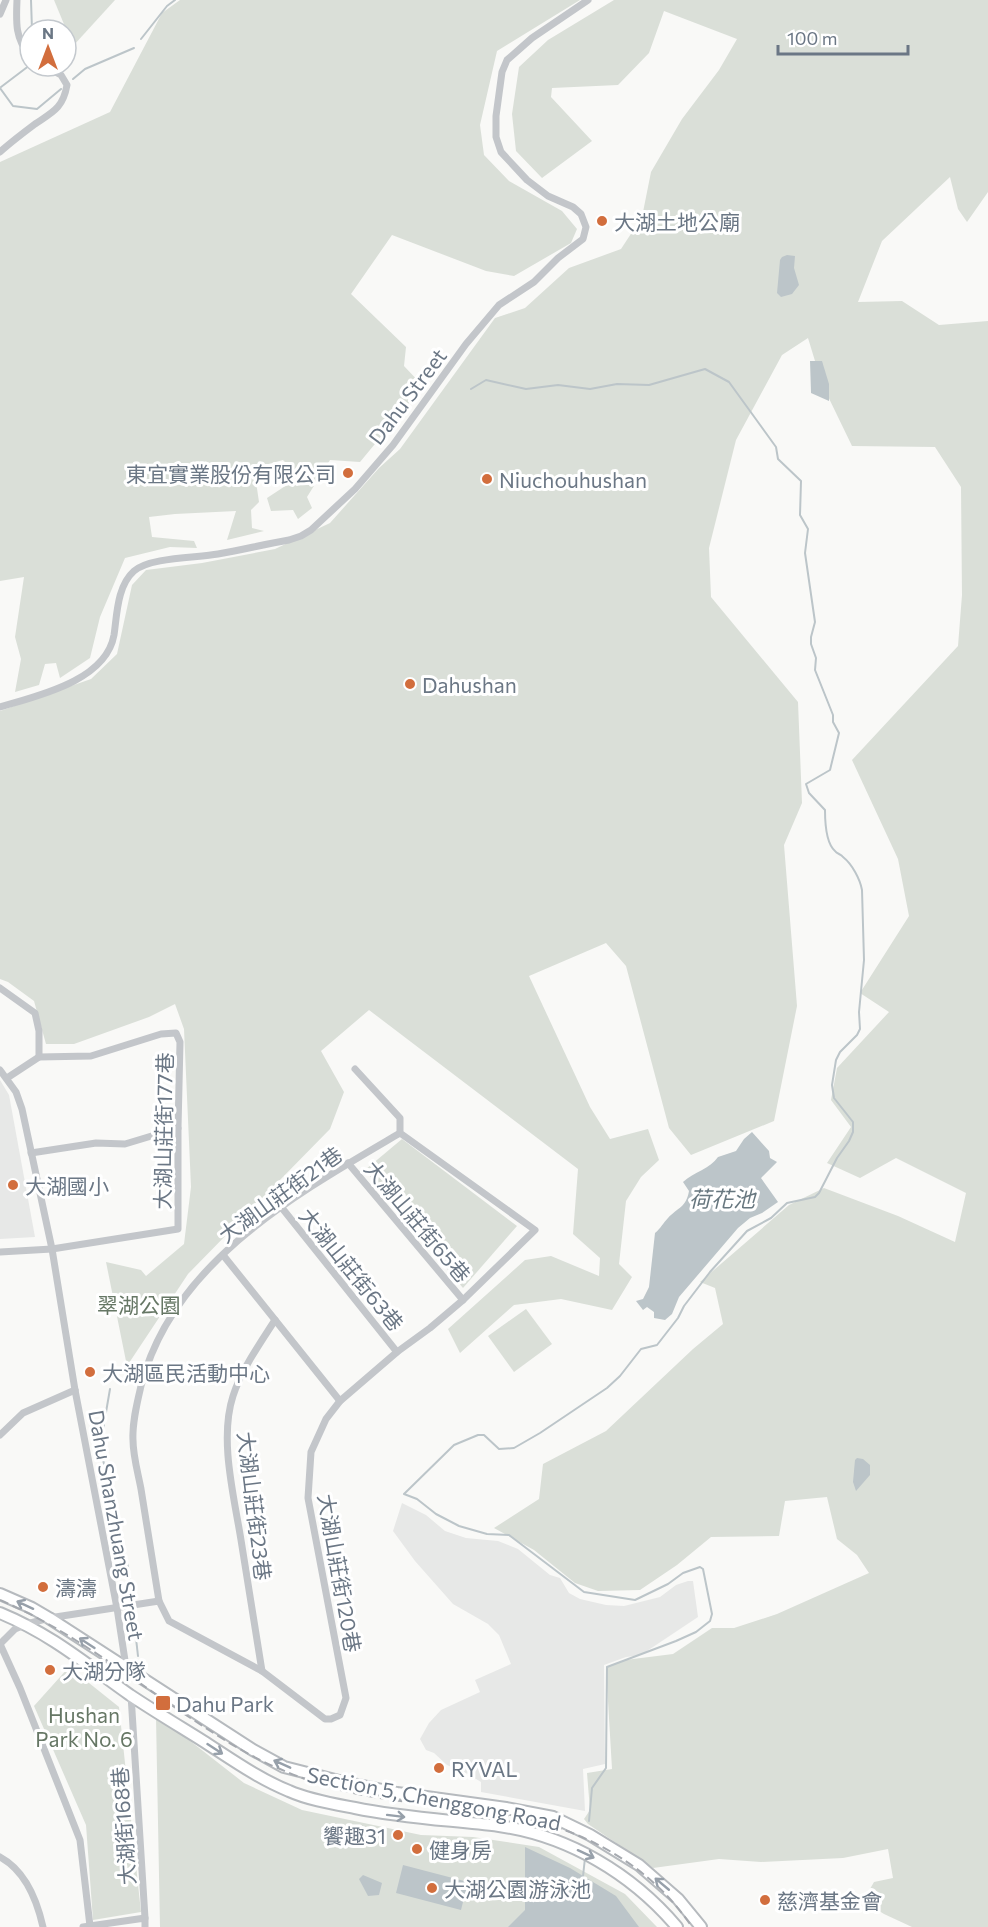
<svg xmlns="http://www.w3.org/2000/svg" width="988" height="1927" font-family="Commissioner,'Noto Sans TC',sans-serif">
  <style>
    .built { fill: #e7e8e7 }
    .green { fill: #dadfd8 }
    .water { fill: #bcc5c9 }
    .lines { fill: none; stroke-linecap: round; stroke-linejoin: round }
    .stream { stroke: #bcc5c9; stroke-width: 2 }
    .secondary-casing { stroke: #b6babe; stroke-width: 14 }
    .street { stroke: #c3c6ca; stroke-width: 7 }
    .secondary { stroke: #fff; stroke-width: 10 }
    .rail { stroke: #a5a9af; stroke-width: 2; stroke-dasharray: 9 4.5; stroke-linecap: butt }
    .oneway { stroke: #97a0aa }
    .poi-dot { fill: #d26e3d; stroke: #fff; stroke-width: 2 }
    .labels { text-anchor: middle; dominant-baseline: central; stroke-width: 6; stroke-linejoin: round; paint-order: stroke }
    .poi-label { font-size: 21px; fill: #6b7785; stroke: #fff; text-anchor: start }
    .street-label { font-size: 21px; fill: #6b7785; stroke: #fff }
    .park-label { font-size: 21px; fill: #667765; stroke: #fff }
    .water-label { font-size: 22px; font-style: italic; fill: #67777f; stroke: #fff }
  </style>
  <rect width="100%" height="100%" fill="#f9f9f7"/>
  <!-- built -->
  <g class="built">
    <path d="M0,1080l9,15 26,142 -35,2z"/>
    <path d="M402,1503l24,12 19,16 21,7 32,3 20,8 32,26 10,3 9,15 11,6 26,6 18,1 36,-9 16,-12 12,-4h5l5,36 -57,38 -15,2 -22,8 1,99 -22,5 2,42 -104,-19v-10l-13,-8 -21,-9 -13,-12 -8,-3 -6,-11 9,-16 12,-13 39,-18 -5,-12 36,-16 -12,-29 -11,-11 -35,-20 -38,-43 -22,-30z"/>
  </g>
  <!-- green -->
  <g class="green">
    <path d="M54,0h61l-42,46z"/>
    <path d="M180,0h400l-83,51 -17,74 4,30 25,26 53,30 15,18 -6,14 -57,33 -28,-5 -94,-36 -41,59 55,53 -2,19 19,20 -63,76 -30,-2 -23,37 5,11 -14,11 -5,-9 -22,1 -4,-13 32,-21 -16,-17 -29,8 5,34 -8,8 1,18 12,3 -37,9 9,-29 -61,3 -26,3 3,20 42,4 3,7 -27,-1 -45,11 -25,59 -10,41 -30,20 -4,-15 -11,1 -6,21 -24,7 6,-33 -6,-22 9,-60 -24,4v-419l110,-50 52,-99z"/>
    <path d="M614,0h374v192l-21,30 -9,-13 -8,-32 -68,64 -24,61 44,-1 37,24 49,-4v1606h-76l-28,-13 -21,-13 11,-19 19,-4 -5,-29 -45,9 -82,4 -42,-3 -66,9 -65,-44 -4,-5 6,-9 -3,-37 25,-4 -6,-102 19,-7 48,-6 39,-26h22l43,-14 92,-41 -12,-18 -20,-16 -10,-42 -42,4 -6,35 -68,1 -34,28 -37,25 -42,1 -23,-8 -41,-33 -40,-22 45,-29 4,-35 63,-33 87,-82 30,-25 -8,-36 -15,-6 89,-77 35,-17 74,28 57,26 11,-49 -70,-35 -36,20 -33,-15 24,-36 -20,-27 6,-32 52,-56 -29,-19 49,-77 -11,-57 -46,-99 106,-114 4,-51 -1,-108 -26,-40 -83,-1 -30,-62 -14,-46 -26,17 -46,85 -27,108 2,49 87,105 4,101 -18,42 13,161 -23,115 -83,34 -22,-27 -43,-162 -20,-23 -77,33 61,131 20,32 38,-10 11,31 -18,17 -15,24 -7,63 13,13 -20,33 -51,-11 -47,6 -54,48 -12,-24 77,-69 26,-4 48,20 1,-18 -27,-24 5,-65 -209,-159 -48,41 23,41 -14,37 -142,145 -61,92 -21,-104 35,8 5,6 38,-32 7,-57 -7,-158 -9,-25 -26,13 -75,27h-28l-12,-43 -26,-19 -8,-3v-268l91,-32 26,-25 15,-69 14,-15 56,-7 73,-14 55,-26 49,-55 21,-19 95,-131 30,-10 44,-40 52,-19 21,-32 9,-45 31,-53 37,-49 18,-31 -73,-28 -15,42 -31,32 -66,3 -1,9 41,44 -50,37 -26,-27 -4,-37 7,-47 29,-27z"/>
    <path d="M402,1139l115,87 -54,62 -98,-118z"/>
    <path d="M526,1309l26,35 -38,28 -26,-36z"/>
    <path d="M69,1667l50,40 22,205 -48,8 -7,-95 -52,-119z"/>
    <path d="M156,1717l24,16 64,50 58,27 119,25 52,2 66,10 86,47 32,33h-497z"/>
  </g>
  <!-- water -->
  <g class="water">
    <path d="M787,255l8,1 -1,12 5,17 -7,9 -11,3 -4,-4 3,-33 2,-3z"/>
    <path d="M810,361h12l7,23v17l-18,-8z"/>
    <path d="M752,1132l17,19 1,7 7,4 -16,16 17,24 -16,11 -12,5 -12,10 -59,69 -7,17 -7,6 -11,-2v-6l-7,-5 -4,3 -7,-9 7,-2 6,-12 6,-54c6,-5 8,-10 13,-15 10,-11 18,-10 21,-27l-6,-9c11,-10 27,-13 35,-25l18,-6 8,-12z"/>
    <path d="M857,1458l6,1 7,6v10l-14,16 -3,-9 2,-22z"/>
    <path d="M525,1847l45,21 46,28 23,31h-131l17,-17z"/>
    <path d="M403,1865l65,17 -7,28 -65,-17z"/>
    <path d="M363,1875l19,8 -3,12 -11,1 -9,-17z"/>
  </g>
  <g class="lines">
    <!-- stream -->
    <g class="stream">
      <path d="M31,0l1,30"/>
      <path d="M141,39l26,-33 8,-6"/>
      <path d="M73,79l12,-10 49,-21"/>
      <path d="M1,87l29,-22"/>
      <path d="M0,88l13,18 24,3 24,-20"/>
      <path d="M471,389l15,-9 40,9 32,-4 32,4 27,-5 32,1 56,-16 24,13 47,65 2,12 23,22 -1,34 8,14 -3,24 10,69 -4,15v7l5,14 -1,12 18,45v7l6,11 -9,37 -24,14 3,9 16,17c0,12 1,33 10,41 2,3 6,3 8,6 9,7 17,22 19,33l2,70 -5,52 1,17 -3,6 -17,17 -4,8 -4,25 2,13 19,24v10l-4,9 -12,17 -18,35 -4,4 -28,6 -16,15 -24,13 -37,41 -26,34 -6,12 -21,27 -16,4 -21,27 -13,12 -67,45 -26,15 -15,1 -15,-14h-6l-24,10 -50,49 13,5 19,15 23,12 28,8 22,1 75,57 51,8 33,-16 15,-11 17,-6 3,2 9,45 -2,7 -14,11 -20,9 -69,26 -1,101 -14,20 -3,33"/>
      <path d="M113,1375l2,-10"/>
      <path d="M110,1389l-10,58 28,120 4,31"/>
      <path d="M133,1612l5,44"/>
      <path d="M583,1876l2,-18"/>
    </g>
    <defs>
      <g id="secondary">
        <path d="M0,1594l32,14 17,10 204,132 31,17 59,15 54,11 109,15 47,9 37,18 49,30 39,34 23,28"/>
        <path d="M0,1613c51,21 86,51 130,82 24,16 49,31 73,46 28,18 56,38 86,50 20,9 45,13 66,17 48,10 96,12 144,18 70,10 133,48 178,101"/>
      </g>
    </defs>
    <!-- secondary casing -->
    <use href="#secondary" class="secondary-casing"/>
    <!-- street -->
    <g class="street">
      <path d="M17,0c-1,22 -2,39 13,56"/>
      <path d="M0,14l6,-14"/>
      <path d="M0,152c11,-10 23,-19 35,-28 18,-12 28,-16 32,-39l-6,-10 -17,-9"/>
      <path d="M0,707c37,-11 106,-26 114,-72 3,-20 3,-49 20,-64 16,-14 62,-13 84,-17 24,-4 47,-10 71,-14l12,-4 10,-6 44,-41 38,-44 73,-101 33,-39 35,-23 24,-24 25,-19 3,-12 -5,-13 -8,-7 -25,-11 -21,-16 -26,-28 -5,-15v-21l6,-44 5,-12 25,-22 56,-38"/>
      <path d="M0,988l35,25 4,18v26"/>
      <path d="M0,1070l16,22 6,17 30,140 23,141 42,218 9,59"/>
      <path d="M31,1153l65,-10 29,1 53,-16"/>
      <path d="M348,1163l115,137"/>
      <path d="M282,1208l115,144"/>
      <path d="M0,1252l52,-3 126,-20v-101l2,-86 -4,-9 -15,1 -70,22 -52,1 -32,21"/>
      <path d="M223,1255l117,146"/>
      <path d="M0,1435l23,-22 52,-23"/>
      <path d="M159,1601c-6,-37 -12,-74 -18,-112 -3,-16 -8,-33 -8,-49 -1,-17 4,-37 8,-54 31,-124 157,-193 259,-253"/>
      <path d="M0,1644l15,-15 12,-5 22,-6 110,-17 10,20 93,50 63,48h6l9,-4 6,-17 -38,-200 3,-46 15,-33 14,-18 57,-49 33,-24 33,-28 72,-70 -135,-97v-15l-45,-49"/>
      <path d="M0,1644l20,44 60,152 10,86"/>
      <path d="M262,1671c-7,-44 -14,-87 -21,-131 -7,-44 -22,-101 -8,-144 8,-26 28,-54 42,-76"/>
      <path d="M131,1695l14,223"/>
      <path d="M0,1857c26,14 37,43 43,70"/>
      <path d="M83,1927l62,-9v9"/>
    </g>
    <!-- secondary -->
    <use href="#secondary" class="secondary"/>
    <!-- rail -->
    <path class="rail" d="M0,1600c68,29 128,76 189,117 29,19 59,39 91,52 32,14 66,24 100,29 42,7 85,9 127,17 73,12 143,49 185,112"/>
  </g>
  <!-- one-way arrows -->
  <defs><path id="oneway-shaft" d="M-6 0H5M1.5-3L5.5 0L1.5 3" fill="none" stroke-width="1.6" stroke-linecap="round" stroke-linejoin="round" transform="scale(1.5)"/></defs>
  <g class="oneway">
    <use href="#oneway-shaft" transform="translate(25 1605) rotate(-155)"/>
    <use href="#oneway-shaft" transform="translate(87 1643) rotate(-147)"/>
    <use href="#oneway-shaft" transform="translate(215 1749) rotate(33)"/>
    <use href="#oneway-shaft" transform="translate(282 1764) rotate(-156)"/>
    <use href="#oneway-shaft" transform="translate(396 1816) rotate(7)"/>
    <use href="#oneway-shaft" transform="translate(586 1854) rotate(25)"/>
    <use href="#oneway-shaft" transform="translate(662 1884) rotate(-140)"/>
  </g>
  <!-- markers -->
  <g class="poi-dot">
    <circle cx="602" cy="221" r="6"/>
    <circle cx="348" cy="473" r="6"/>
    <circle cx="487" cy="479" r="6"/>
    <circle cx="410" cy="684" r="6"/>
    <circle cx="13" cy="1185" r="6"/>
    <circle cx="90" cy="1372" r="6"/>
    <circle cx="43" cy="1587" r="6"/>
    <circle cx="50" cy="1670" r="6"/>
    <rect x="155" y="1695" width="16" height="16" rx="3"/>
    <circle cx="439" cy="1768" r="6"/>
    <circle cx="398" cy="1835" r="6"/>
    <circle cx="417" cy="1849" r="6"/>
    <circle cx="432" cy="1888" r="6"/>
    <circle cx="765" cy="1900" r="6"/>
  </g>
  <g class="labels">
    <!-- poi labels -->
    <g class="poi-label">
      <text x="614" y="221">大湖土地公廟</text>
      <text x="336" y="473" text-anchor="end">東宜實業股份有限公司</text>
      <text x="499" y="479">Niuchouhushan</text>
      <text x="422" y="684">Dahushan</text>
      <text x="25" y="1185">大湖國小</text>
      <text x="102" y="1372">大湖區民活動中心</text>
      <text x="55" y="1587">濤濤</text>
      <text x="62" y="1670">大湖分隊</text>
      <text x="176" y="1703">Dahu Park</text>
      <text x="451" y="1768">RYVAL</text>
      <text x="386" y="1835" text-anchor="end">饗趣31</text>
      <text x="429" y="1849">健身房</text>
      <text x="444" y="1888">大湖公園游泳池</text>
      <text x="777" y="1900">慈濟基金會</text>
    </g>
    <!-- street labels -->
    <g class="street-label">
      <text transform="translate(407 396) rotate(-53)">Dahu Street</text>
      <text transform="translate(163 1131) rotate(-89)">大湖山莊街177巷</text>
      <text transform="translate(280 1194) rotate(-36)">大湖山莊街21巷</text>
      <text transform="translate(418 1221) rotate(50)">大湖山莊街65巷</text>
      <text transform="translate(352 1269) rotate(51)">大湖山莊街63巷</text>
      <text transform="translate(255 1506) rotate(83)">大湖山莊街23巷</text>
      <text transform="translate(117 1525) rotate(80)">Dahu Shanzhuang Street</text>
      <text transform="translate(340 1573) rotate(80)">大湖山莊街120巷</text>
      <text transform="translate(434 1798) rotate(11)">Section 5, Chenggong Road</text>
      <text transform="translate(123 1826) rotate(-94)">大湖街168巷</text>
    </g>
    <!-- park labels -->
    <g class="park-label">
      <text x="139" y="1304">翠湖公園</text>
      <text x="84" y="1714">Hushan<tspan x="84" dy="24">Park No. 6</tspan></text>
    </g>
    <!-- water labels -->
    <g class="water-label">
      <text x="722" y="1198">荷花池</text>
    </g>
  </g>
  <!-- north arrow -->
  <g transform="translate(48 48)"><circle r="28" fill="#ffffff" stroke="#c4c9ce" stroke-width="1.5"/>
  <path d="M0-4.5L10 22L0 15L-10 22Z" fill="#d26e3d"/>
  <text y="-9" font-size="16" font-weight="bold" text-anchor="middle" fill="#6b7785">N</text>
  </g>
  <!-- scale -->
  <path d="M778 45v9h130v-9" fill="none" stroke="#6b7785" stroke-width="3"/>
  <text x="787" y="45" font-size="18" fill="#6b7785" stroke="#ffffff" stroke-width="4.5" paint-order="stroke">100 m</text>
</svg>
